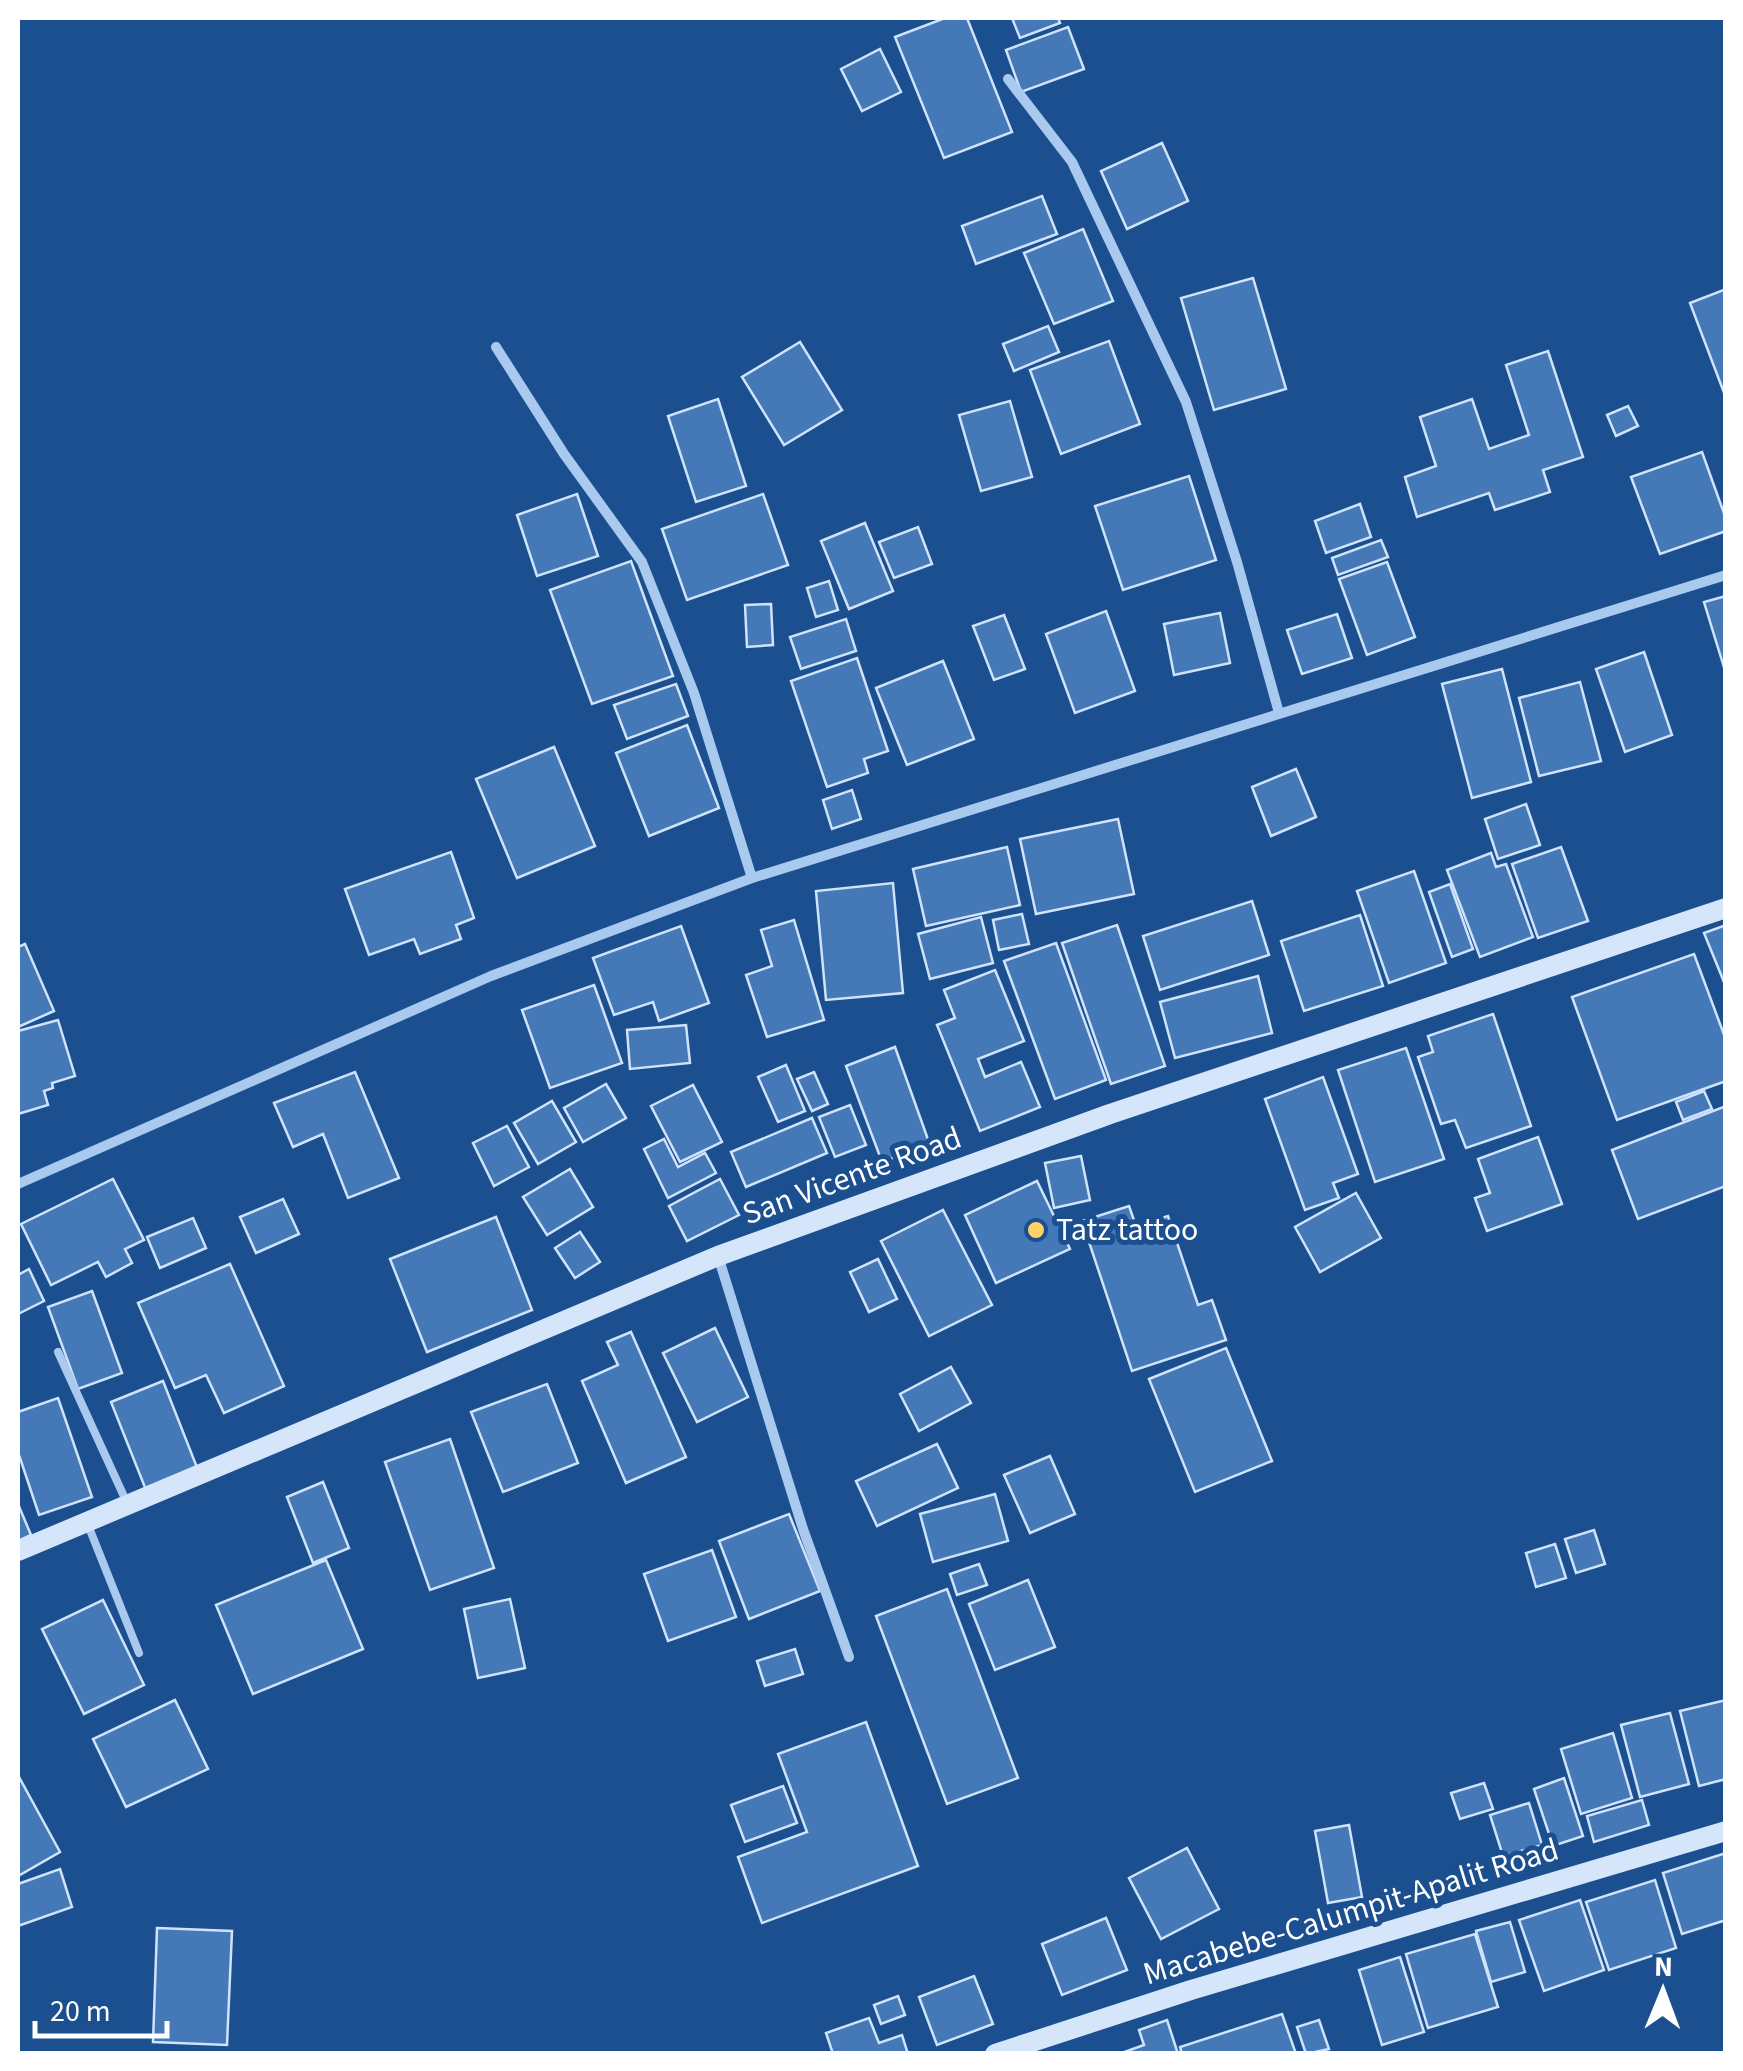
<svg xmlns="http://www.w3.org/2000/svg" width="1743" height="2071" font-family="'Source Sans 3',sans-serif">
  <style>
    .building { fill: #4478b7; stroke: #cfe3fa; stroke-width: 2.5 }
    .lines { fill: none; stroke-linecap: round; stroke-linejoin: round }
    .lane { stroke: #a9c9ee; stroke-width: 8 }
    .street { stroke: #a9c9ee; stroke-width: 10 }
    .secondary { stroke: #d6e6fa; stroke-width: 20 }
    .poi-dot { fill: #ffd166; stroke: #1b4f8f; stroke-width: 4 }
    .labels { text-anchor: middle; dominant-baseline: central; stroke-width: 10; stroke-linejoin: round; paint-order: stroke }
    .street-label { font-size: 32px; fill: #fff; stroke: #1b4f8f }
    .poi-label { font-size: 32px; fill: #fff; stroke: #1b4f8f; text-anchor: start }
  </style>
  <rect width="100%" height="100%" fill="#1b4f8f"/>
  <!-- building -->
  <g class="building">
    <path d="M945,18h22l45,114 -68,26 -49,-121z"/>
    <path d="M1012,18h46l2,5 -40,15z"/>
    <path d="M1068,27l16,42 -63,23 -15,-42z"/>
    <path d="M880,49l21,43 -39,19 -21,-42z"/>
    <path d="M1162,143l26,58 -61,28 -26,-58z"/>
    <path d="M1042,196l15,38 -81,30 -14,-38z"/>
    <path d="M1083,229l30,72 -59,23 -30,-71z"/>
    <path d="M1253,278l33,111 -72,21 -33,-112z"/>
    <path d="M1726,289v109l-36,-95z"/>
    <path d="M1048,326l11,26 -45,19 -11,-27z"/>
    <path d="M1109,341l31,83 -79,30 -31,-84z"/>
    <path d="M800,342l42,68 -58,35 -42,-68z"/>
    <path d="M1548,351l35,106 -40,13 7,22 -55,18 -6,-17 -72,24 -12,-40 31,-11 -16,-49 52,-18 17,50 40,-14 -23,-70z"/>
    <path d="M718,399l28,87 -50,16 -28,-86z"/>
    <path d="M1010,401l22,76 -51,14 -22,-76z"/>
    <path d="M1628,406l10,20 -22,10 -9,-21z"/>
    <path d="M1702,452l24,67v12l-66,23 -29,-77z"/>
    <path d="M1189,476l27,84 -93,30 -28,-84z"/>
    <path d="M577,494l21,62 -61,20 -20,-61z"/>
    <path d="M763,494l25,71 -101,35 -25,-71z"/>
    <path d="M1360,504l11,33 -45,16 -11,-32z"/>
    <path d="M865,523l28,68 -44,18 -28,-68z"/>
    <path d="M918,527l14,37 -38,14 -15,-36z"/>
    <path d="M1381,540l7,17 -50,18 -6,-17z"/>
    <path d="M631,561l42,115 -81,28 -42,-114z"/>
    <path d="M1387,562l28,75 -48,18 -28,-76z"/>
    <path d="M829,581l9,29 -22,7 -9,-29z"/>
    <path d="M1726,596v78l-22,-72z"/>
    <path d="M771,604l2,41 -26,2 -2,-42z"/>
    <path d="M1106,611l29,80 -60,22 -29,-79z"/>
    <path d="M1220,613l10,50 -56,12 -10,-51z"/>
    <path d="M1337,614l15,44 -50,16 -15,-44z"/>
    <path d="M1004,615l21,54 -31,11 -21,-54z"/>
    <path d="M846,619l10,32 -55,18 -11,-32z"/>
    <path d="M1644,652l28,83 -47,17 -29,-83z"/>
    <path d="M857,658l31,93 -24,8 4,14 -41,14 -36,-106z"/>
    <path d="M943,661l31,78 -67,26 -31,-77z"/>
    <path d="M1502,669l29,113 -59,16 -30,-114z"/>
    <path d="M1580,682l21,79 -62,15 -20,-78z"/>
    <path d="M676,684l12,32 -61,23 -13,-34z"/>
    <path d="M687,725l32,83 -70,28 -33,-83z"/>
    <path d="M554,747l41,99 -78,32 -41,-99z"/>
    <path d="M1296,769l20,48 -45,19 -19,-49z"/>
    <path d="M852,790l9,29 -29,10 -9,-29z"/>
    <path d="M1526,804l14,41 -42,14 -13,-40z"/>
    <path d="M1118,819l16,75 -98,20 -16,-75z"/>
    <path d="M1007,847l13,58 -94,21 -13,-57z"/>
    <path d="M1561,847l27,74 -50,17 -26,-74z"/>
    <path d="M451,852l23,66 -18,7 5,14 -41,15 -6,-15 -45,16 -24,-66z"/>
    <path d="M1491,853l5,14 10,-3 27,73 -53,20 -33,-87z"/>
    <path d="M1414,871l32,92 -57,20 -32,-92z"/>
    <path d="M893,883l10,110 -77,7 -10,-109z"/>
    <path d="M1450,884l23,65 -21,8 -23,-65z"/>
    <path d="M1252,901l17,54 -109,35 -17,-54z"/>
    <path d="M1022,914l7,30 -30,6 -6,-30z"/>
    <path d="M1360,915l23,71 -79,25 -23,-70z"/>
    <path d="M981,917l12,46 -63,16 -12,-45z"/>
    <path d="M794,920l30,100 -57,17 -21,-62 26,-9 -11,-36z"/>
    <path d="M1117,925l48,141 -54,18 -49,-141z"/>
    <path d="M1726,925v62l-22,-54z"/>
    <path d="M681,926l28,77 -50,18 -6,-19 -39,13 -21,-57z"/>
    <path d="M1056,943l50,137 -51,19 -51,-138z"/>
    <path d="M25,944l29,67 -36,16v-80z"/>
    <path d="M1694,954l32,86v41l-109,39 -45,-123z"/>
    <path d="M995,970l29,71 -46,18 7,18 36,-15 19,45 -60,24 -43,-106 18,-7 -11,-28z"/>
    <path d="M1258,976l14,57 -97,25 -15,-56z"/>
    <path d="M594,985l28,78 -72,25 -28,-78z"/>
    <path d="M1493,1014l38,112 -65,22 -11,-28 -14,4 -23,-67 15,-5 -5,-16z"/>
    <path d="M58,1020l17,56 -23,7 1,5 -9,3 4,14 -30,9v-83z"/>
    <path d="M686,1025l4,38 -60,6 -3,-39z"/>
    <path d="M895,1047l35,98 -48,17 -36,-96z"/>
    <path d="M1406,1048l38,111 -69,23 -37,-112z"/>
    <path d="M786,1065l19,46 -27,11 -20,-45z"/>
    <path d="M355,1072l44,106 -51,20 -25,-64 -30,13 -19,-44z"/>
    <path d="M814,1072l14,32 -16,7 -15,-32z"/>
    <path d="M1323,1077l35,97 -25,9 6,15 -34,12 -40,-111z"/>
    <path d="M606,1084l20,34 -43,24 -19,-34z"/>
    <path d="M693,1085l29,57 -42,20 -29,-56z"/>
    <path d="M1704,1091l8,18 -29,11 -7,-18z"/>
    <path d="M552,1101l24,41 -38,22 -24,-41z"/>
    <path d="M850,1105l16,40 -31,12 -16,-40z"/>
    <path d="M1726,1106v80l-88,33 -26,-69z"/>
    <path d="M812,1118l15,35 -81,34 -15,-35z"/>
    <path d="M507,1126l22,41 -35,19 -21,-43z"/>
    <path d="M1538,1137l24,67 -75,27 -12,-33 15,-5 -12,-34z"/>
    <path d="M664,1139l14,28 27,-14 11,20 -48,25 -24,-49z"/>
    <path d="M1081,1156l9,44 -36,8 -9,-45z"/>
    <path d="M570,1169l23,38 -46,28 -24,-38z"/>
    <path d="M113,1179l31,61 -19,9 7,14 -26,14 -8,-15 -47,23 -30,-61z"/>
    <path d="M720,1179l19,36 -52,26 -18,-35z"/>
    <path d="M1037,1181l33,68 -74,34 -31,-68z"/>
    <path d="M1356,1193l25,45 -61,34 -25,-45z"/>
    <path d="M283,1199l16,35 -43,19 -16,-36z"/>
    <path d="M1129,1206l7,20 32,-10 30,89 14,-5 14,40 -94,31 -50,-150z"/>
    <path d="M943,1210l49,95 -63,31 -48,-95z"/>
    <path d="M496,1217l36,93 -105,42 -37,-93z"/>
    <path d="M193,1218l13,30 -46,20 -13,-31z"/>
    <path d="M580,1232l20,30 -25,16 -20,-30z"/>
    <path d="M878,1259l19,40 -28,13 -19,-40z"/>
    <path d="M230,1264l54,122 -60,27 -18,-38 -31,13 -37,-85z"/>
    <path d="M29,1269l15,32 -26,13v-39z"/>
    <path d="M92,1291l30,82 -44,16 -30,-82z"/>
    <path d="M715,1328l33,69 -51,25 -34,-69z"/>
    <path d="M631,1332l55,125 -60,26 -44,-102 36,-16 -11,-23z"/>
    <path d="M1226,1348l46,113 -77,31 -46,-113z"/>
    <path d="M951,1367l20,36 -52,28 -19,-37z"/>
    <path d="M163,1381l35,89 -52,20 -35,-88z"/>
    <path d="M547,1384l31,79 -75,29 -32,-80z"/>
    <path d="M58,1398l34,99 -53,18 -21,-63v-40z"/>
    <path d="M450,1439l44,129 -64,22 -45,-128z"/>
    <path d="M937,1444l21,44 -81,38 -21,-45z"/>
    <path d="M1050,1456l25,58 -45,19 -26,-58z"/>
    <path d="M323,1482l26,66 -36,15 -26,-66z"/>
    <path d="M995,1494l13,47 -75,21 -13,-48z"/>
    <path d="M18,1504l13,31 -13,6z"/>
    <path d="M789,1514l31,77 -71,28 -30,-78z"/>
    <path d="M1594,1530l11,34 -29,9 -11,-34z"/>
    <path d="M1555,1544l11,34 -30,9 -10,-34z"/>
    <path d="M712,1550l24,67 -68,24 -24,-67z"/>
    <path d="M326,1560l37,89 -110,45 -37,-89z"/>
    <path d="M979,1564l8,21 -30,10 -7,-21z"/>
    <path d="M1028,1580l27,67 -60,23 -26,-66z"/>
    <path d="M947,1589l71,189 -71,26 -71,-188z"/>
    <path d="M510,1599l15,69 -47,10 -14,-69z"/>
    <path d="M103,1600l41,85 -60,29 -42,-85z"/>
    <path d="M795,1649l8,25 -38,12 -8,-25z"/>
    <path d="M175,1700l33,69 -82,38 -33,-68z"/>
    <path d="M1726,1700v79l-27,7 -19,-75z"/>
    <path d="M1670,1713l19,71 -49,13 -19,-72z"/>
    <path d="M866,1722l52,144 -156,57 -24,-66 69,-25 -29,-78z"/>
    <path d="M1613,1733l19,65 -51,16 -20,-65z"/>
    <path d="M19,1777l41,75 -42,24v-98z"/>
    <path d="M1564,1778l19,58 -30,10 -19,-57z"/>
    <path d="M1484,1783l9,26 -33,10 -9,-26z"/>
    <path d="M783,1786l14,37 -52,19 -14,-37z"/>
    <path d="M1642,1800l7,25 -55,17 -7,-26z"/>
    <path d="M1529,1803l13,42 -39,11 -13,-41z"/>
    <path d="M1349,1825l13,72 -34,6 -13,-72z"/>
    <path d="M1187,1848l32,61 -58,30 -32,-61z"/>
    <path d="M1726,1853v67l-44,14 -19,-61z"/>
    <path d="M60,1869l12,38 -54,19v-42z"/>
    <path d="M1655,1880l21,68 -67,22 -23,-68z"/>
    <path d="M1580,1900l24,70 -60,21 -25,-71z"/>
    <path d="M1106,1918l21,52 -65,25 -20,-51z"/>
    <path d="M1510,1922l15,50 -34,10 -15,-51z"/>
    <path d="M157,1928l75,3 -5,114 -74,-3z"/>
    <path d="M1475,1934l23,73 -70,21 -22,-74z"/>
    <path d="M1400,1957l24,75 -42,13 -23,-75z"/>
    <path d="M974,1976l19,48 -56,21 -18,-48z"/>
    <path d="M898,1996l7,19 -24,9 -7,-19z"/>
    <path d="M1282,2014l14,40h-114l-2,-7z"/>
    <path d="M869,2018l10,25 23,-8 6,19h-75l-7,-21z"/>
    <path d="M1167,2020l11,34h-59l25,-9 -5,-15z"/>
    <path d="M1319,2020l10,29 -23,5 -9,-27z"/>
  </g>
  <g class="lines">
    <!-- lane -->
    <g class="lane">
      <path d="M58,1352l69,151"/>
      <path d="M88,1525l51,128"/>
    </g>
    <!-- street -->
    <g class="street">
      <path d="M1008,79l64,83 114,240 51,160 42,151"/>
      <path d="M496,347l68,107 78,108 52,131 58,185"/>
      <path d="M18,1184l473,-208 261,-98 974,-303"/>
      <path d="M718,1256l85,273 46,128"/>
    </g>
    <!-- secondary -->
    <g class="secondary">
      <path d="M18,1551l700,-295 392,-142 616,-206"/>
      <path d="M995,2054l196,-64 535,-159"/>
    </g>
  </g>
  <!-- markers -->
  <circle class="poi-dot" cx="1036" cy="1230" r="10"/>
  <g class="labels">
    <!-- street labels -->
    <g class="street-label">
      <text transform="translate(852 1176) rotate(-20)">San Vicente Road</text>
      <text transform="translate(1351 1912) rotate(-17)">Macabebe-Calumpit-Apalit Road</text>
    </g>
    <!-- poi labels -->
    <g class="poi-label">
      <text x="1056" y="1230">Tatz tattoo</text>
    </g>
  </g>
  <!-- border -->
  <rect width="1743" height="2071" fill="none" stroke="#ffffff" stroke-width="40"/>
  <!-- north arrow -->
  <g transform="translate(1663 1991) rotate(1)" stroke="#1b4f8f" stroke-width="8" paint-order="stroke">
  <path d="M0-8L18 38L0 25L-18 38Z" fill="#ffffff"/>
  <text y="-15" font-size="28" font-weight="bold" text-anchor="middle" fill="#ffffff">N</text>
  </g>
  <!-- scale -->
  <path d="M35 2021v15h132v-15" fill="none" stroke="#ffffff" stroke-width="5"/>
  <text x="50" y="2021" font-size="30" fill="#ffffff" stroke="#1b4f8f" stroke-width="8" paint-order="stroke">20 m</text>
</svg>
